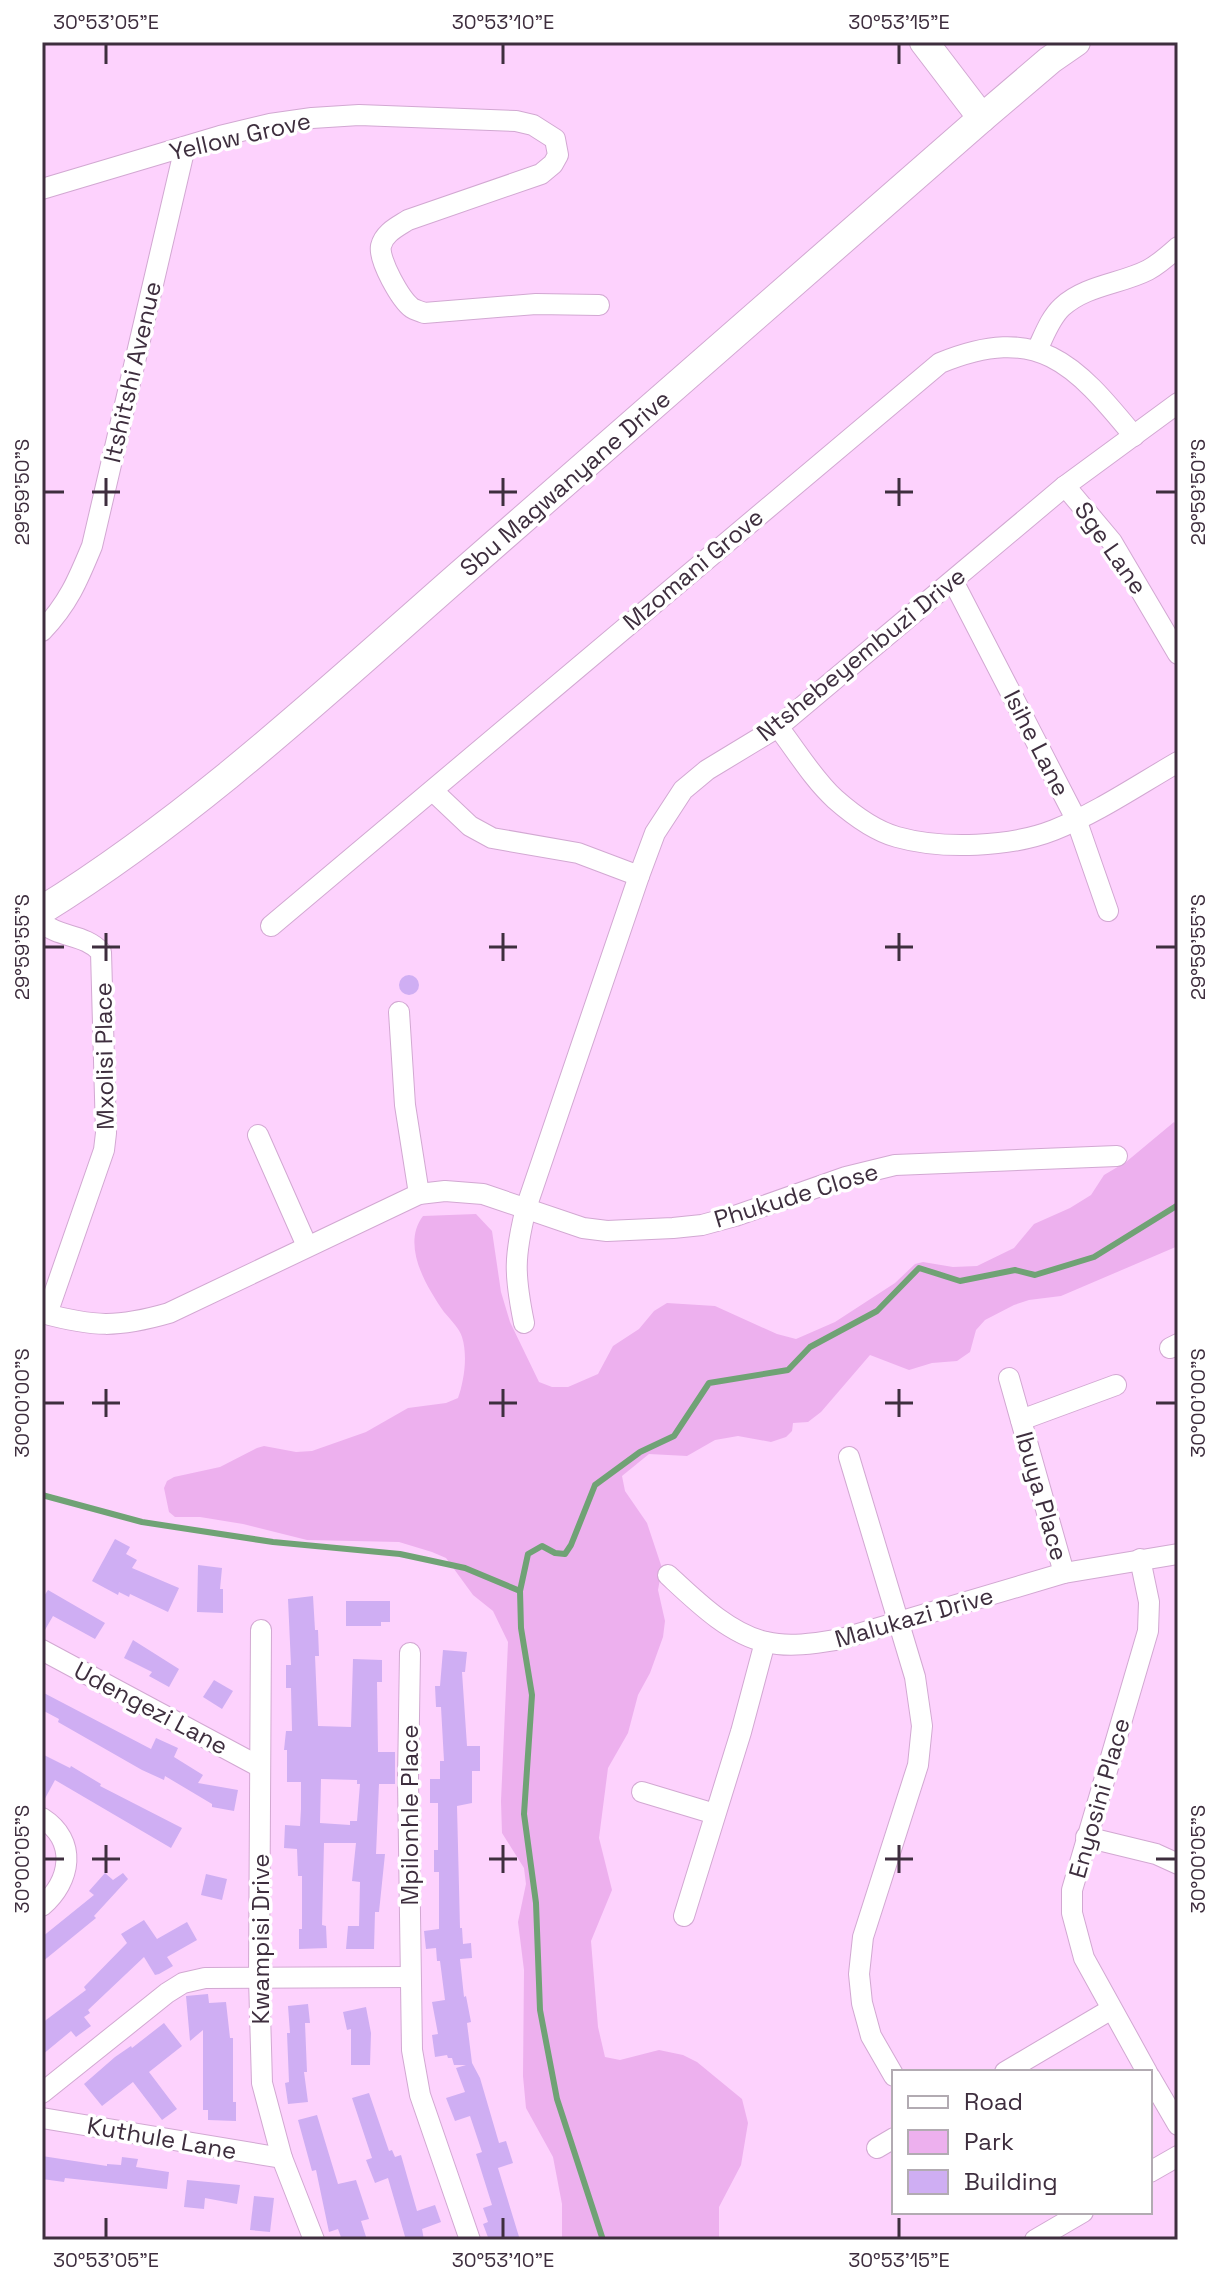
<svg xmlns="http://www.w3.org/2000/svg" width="1220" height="2282" font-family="'Space Grotesk',sans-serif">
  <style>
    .green { fill: #edb0ee }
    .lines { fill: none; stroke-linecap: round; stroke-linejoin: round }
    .stream { stroke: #70a275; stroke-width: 6 }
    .building { fill: #cfaef3; fill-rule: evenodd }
    .street-casing { stroke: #d2a8d2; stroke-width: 22 }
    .secondary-casing { stroke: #d2a8d2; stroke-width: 30 }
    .street { stroke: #fff; stroke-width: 20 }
    .secondary { stroke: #fff; stroke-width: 28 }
    .ticks { fill: none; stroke: #3e2e3e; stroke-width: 3 }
    .labels { text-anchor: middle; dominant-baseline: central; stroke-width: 7; stroke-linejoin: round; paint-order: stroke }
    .street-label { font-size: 24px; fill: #3e2e3e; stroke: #fff }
    .neatline { fill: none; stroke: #3e2e3e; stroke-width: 3 }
    .ticks-label { font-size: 20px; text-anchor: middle; fill: #3e2e3e }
  </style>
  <rect width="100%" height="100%" fill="#fdd2fd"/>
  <!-- green -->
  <path class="green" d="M1174,1122l4,4v120l-117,50 -32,4 -15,5 -29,15 -9,10 -6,22 -13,9 -25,2 -23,7 -39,-15 -49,57 -13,10 -15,1 -1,8 -6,6 -15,5 -33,-6 -23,4 -28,16 -38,-2 -27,22 3,15 22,32 15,45 -4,22 7,31 -2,16 -13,36 -12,22 -10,38 -20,35 -9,70 13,52 -21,51 7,86 7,30 15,3 39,-10 24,5 14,7 45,37 6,24 -7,42 -22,42v33h-157v-36l-9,-47 -27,-49 -3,-32 1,-106 -6,-48 8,-38 -2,-16 -22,-35 -1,-32 7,-159 -15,-31 -20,-16 -27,-37 -14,-6 -33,-10 -92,-2 -64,-16 -43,-7h-25l-6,-5 -5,-24 3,-7 7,-4 46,-10 37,-19 7,-2 32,6 16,-1 54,-19 42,-24 38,-5 12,-5c6,-17 10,-42 4,-61 -2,-8 -12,-18 -18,-25 -18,-26 -43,-67 -21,-96l53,-2 16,17 9,61 9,30 29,60 13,5h16l30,-13 15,-28 26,-17 15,-18 13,-8 48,3 62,28 19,5 39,-17 60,-39 20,-19 8,-2 30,5 24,-1 37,-18 20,-24 36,-16 21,-13 13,-20 22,-13z"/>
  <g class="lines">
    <!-- stream -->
    <g class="stream">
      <path d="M42,1495l100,27 131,20 127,12 65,14 55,23"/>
      <path d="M603,2240l-46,-141 -17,-89 -4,-107 -12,-89 8,-119 -11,-67 -1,-37 8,-37 14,-8 13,7 10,1 6,-9 24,-60 45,-33 34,-16 35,-53 79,-13 22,-23 67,-36 42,-43 41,13 55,-11 20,5 59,-18 84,-52"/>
    </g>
  </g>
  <!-- building -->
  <g class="building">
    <circle cx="409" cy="985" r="10"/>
    <path d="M115,1539l15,8 -4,7 11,6 -5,8 47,20 -11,24 -38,-18 -1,3 -10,-5 -1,3 -26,-14z"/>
    <path d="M198,1565l24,3 -2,21h3v24l-26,-1z"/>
    <path d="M48,1590l57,33 -10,16 -42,-23 -11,19v-36z"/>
    <path d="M313,1596l2,34h3l1,26h-4l3,70 33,1 2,-68 29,1v22h-5l1,70h17v32h-16l-3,70h9l-6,58h-4l-1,37h-28l2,-23h11l1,-44 -8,-1 4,-38h-32l-2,82 4,1 1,22 -28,1v-20h3v-53h-4l-1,-27 -13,-1 1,-23 15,1 1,-17v-27h-14v-32h-3l2,-19h6l-1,-43h-5v-23h5l-3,-66zM321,1779l36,1v4h3l-3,37h-7v4l-30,-2z"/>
    <path d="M346,1601h44v21h-9v4h-35z"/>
    <path d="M133,1640l46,29 -10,18 -20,-11 3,-4 -28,-14z"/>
    <path d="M443,1650l24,2 -2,20h-3l5,74h13v25h-8v32l-15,3 3,122h2l1,16 8,-1 1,15 -12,1 4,38 2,-1 5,26 -4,1 5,40 8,15 19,65 7,-2 7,22 -15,5 22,72h-31l-6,-16 5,-2 -5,-14 9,-3 -16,-51 6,-2 -12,-36 -15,5 -9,-23 19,-6 -9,-24 10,-3h-12l-2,-7h-4l-1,-3 -12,2 -3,-22 6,-1 -6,-32 13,-2 -5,-39h-3l-1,-13 -10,1 -2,-18 15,-2v-57h-5v-22h4v-47h-8v-24h10v-18h4l-3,-54h-5l-1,-21h5z"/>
    <path d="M214,1680l19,11 -11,18 -19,-12z"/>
    <path d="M42,1692l109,57 5,-11 22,10 -4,9 29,18 -5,8 40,7 -4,21 -22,-4v-3l-47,-28 -1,4 -22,-10 -84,-48 1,-3 -17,-9z"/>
    <path d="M42,1754l28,14 1,-2 30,18 -1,2 82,42 -11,20 -116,-68 -13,24z"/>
    <path d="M105,1873l8,7 10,-7 5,6 -34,37 2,2 -54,44v-25l52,-42 -5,-4z"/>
    <path d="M206,1874l21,5 -5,21 -21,-5z"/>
    <path d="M144,1920l13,19 30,-17 10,18 -30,17 6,9 -14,8 -4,1 -11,-18 -56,53 2,3 -6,4 7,9 -15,11 -5,-6 -29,24v-32l44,-33 -2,-3 43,-44 -6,-9z"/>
    <path d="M208,1994l1,9 17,-1 4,36h3v64h3v19l-28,-1v-10h-5v-80l-13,11 -4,-45z"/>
    <path d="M308,2004l2,19h-5l2,49h-3l4,30 -20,2 -3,-21 4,-1 -2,-49h3l-2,-27z"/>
    <path d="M366,2007l5,26 -1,32h-19v-36l-4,1 -4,-18z"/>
    <path d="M164,2023l18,23 -33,26 28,37 -15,11 -29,-38 -31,24 -18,-22 31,-27 16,-11 1,2z"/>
    <path d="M369,2093l20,58 3,-1 3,7 6,-2 16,56 18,-6 6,17 -19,7 2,11h-18l-18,-62 -13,5 -9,-23 6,-2 -20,-60z"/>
    <path d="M317,2115l21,69 18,-4 13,39 -8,2 6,19h-25l-4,-11 -9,3 -13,-62 -4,1 -14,-51z"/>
    <path d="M42,2156l65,10v-2l14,1 1,-8 16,2 -2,8 33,5 -2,17 -102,-11 -1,4 -22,-3z"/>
    <path d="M187,2180l53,5 -3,19 -32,-6 -1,11 -20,-2z"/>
    <path d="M254,2196l20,2 -4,34 -20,-2z"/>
  </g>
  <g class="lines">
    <defs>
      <g id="street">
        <path d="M42,189l178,-53 50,-12 42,-6 47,-3 157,6 17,4 22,14 3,16 -5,9 -12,10 -133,46c-11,7 -24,13 -27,26 -3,14 20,54 31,62 3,2 8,3 12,5l112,-9 63,1"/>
        <path d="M1037,350c7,-14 13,-32 25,-43 24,-22 59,-23 86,-37 11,-6 21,-15 30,-23"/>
        <path d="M1065,486l47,56 66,112"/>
        <path d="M953,581l123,238 32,92"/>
        <path d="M42,631c26,-27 36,-51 50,-85l93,-399"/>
        <path d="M778,727c18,23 35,52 57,72 17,15 40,32 62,38 46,13 114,10 157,-7 43,-17 84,-45 124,-68"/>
        <path d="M433,791l37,35 22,12 86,15 61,23"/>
        <path d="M42,923c18,15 43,11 59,29l5,181 -2,17 -57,164"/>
        <path d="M271,926l669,-563c98,-40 134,0 194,73"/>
        <path d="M399,1012l6,93 14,89"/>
        <path d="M258,1135l49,111"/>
        <path d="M42,1313c52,14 75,15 127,0l250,-119 26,-3 38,3 100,34 24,3 66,-3 29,-3 33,-9 111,-39 49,-12 222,-9"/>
        <path d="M524,1323c-10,-49 -10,-66 2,-115l113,-332 16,-43 28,-43 24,-20 71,-43 287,-241 113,-83"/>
        <path d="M1170,1348l8,-4"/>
        <path d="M1009,1378l55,195"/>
        <path d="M1021,1420l95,-35"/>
        <path d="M849,1457l66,220 7,49 -4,39 -55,172 -4,37 3,29 9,33 23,40"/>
        <path d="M1140,1559l9,43 -1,29 -76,259v23l12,45 63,114"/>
        <path d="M668,1575c27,25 61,59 98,67 24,6 51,1 75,-3l223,-66 114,-19"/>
        <path d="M261,1630l-2,348 3,105 20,75 32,82"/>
        <path d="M42,1650l218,117"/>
        <path d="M410,1653l-2,126 4,271 8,45 50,145"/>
        <path d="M642,1792l73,22"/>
        <path d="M42,1818c36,23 29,63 0,88"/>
        <path d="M1086,1837l70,17 22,10"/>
        <path d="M684,1916l57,-184 24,-90"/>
        <path d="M1005,2072l105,-62"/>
        <path d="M1150,2077l28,48"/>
        <path d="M42,2093l125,-100 16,-10 22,-5 205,-1"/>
        <path d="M42,2118l240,40"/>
        <path d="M877,2148l17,-10"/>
        <path d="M1150,2172l28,-16"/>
        <path d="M1035,2240l48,-28"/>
      </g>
      <g id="secondary">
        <path d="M924,42l58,76"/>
        <path d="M42,910c150,-93 282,-216 414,-332 176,-153 351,-307 526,-460l68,-58 26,-18"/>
      </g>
    </defs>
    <!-- street casing -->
    <use href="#street" class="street-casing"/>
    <!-- secondary casing -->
    <use href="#secondary" class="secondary-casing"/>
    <!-- street -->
    <use href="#street" class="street"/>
    <!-- secondary -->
    <use href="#secondary" class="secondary"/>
  </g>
  <!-- ticks -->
  <path class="ticks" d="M106,44v20M503,44v20M899,44v20M106,478v28M503,478v28M899,478v28M44,492h20M92,492h28M489,492h28M885,492h28M1156,492h20M106,933v28M503,933v28M899,933v28M44,947h20M92,947h28M489,947h28M885,947h28M1156,947h20M106,1389v28M503,1389v28M899,1389v28M44,1403h20M92,1403h28M489,1403h28M885,1403h28M1156,1403h20M106,1845v28M503,1845v28M899,1845v28M44,1859h20M92,1859h28M489,1859h28M885,1859h28M1156,1859h20M106,2218v20M503,2218v20M899,2218v20"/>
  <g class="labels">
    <!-- street labels -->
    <g class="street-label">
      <text transform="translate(240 136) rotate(-13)">Yellow Grove</text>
      <text transform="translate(132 372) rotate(-77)">Itshitshi Avenue</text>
      <text transform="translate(565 483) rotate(-41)">Sbu Magwanyane Drive</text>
      <text transform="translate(1111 548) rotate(55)">Sge Lane</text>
      <text transform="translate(693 569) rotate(-40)">Mzomani Grove</text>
      <text transform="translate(861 654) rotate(-39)">Ntshebeyembuzi Drive</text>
      <text transform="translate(1037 743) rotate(63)">Isihe Lane</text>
      <text transform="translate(104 1056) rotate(-91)">Mxolisi Place</text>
      <text transform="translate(796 1195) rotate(-17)">Phukude Close</text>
      <text transform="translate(1042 1496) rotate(74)">Ibuya Place</text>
      <text transform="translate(914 1617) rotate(-16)">Malukazi Drive</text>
      <text transform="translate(151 1708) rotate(28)">Udengezi Lane</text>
      <text transform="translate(1099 1798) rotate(-74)">Enyosini Place</text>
      <text transform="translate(409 1815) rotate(-90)">Mpilonhle Place</text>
      <text transform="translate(260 1939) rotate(-90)">Kwampisi Drive</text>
      <text transform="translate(162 2138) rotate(10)">Kuthule Lane</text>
    </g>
  </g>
  <!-- border -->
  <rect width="1220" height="2282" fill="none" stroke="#ffffff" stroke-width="88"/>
  <!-- legend -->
  <rect x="892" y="2070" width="260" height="144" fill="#ffffff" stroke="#b2abb2" stroke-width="2"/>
  <rect x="908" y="2096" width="40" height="12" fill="#ffffff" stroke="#b2abb2" stroke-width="2"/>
  <text x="964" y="2110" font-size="24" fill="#3e2e3e">Road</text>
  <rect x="908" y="2130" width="40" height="24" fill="#edb0ee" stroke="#b2abb2" stroke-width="2"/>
  <text x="964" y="2150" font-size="24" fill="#3e2e3e">Park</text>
  <rect x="908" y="2170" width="40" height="24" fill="#cfaef3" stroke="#b2abb2" stroke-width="2"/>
  <text x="964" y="2190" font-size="24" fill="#3e2e3e">Building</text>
  <rect x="44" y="44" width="1132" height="2194" class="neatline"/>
  <g class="ticks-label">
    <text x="106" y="29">30°53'05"E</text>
    <text x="503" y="29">30°53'10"E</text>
    <text x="899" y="29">30°53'15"E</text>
    <text transform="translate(22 492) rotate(-90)" y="7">29°59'50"S</text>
    <text transform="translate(1198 492) rotate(-90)" y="7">29°59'50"S</text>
    <text transform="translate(22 947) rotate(-90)" y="7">29°59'55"S</text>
    <text transform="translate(1198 947) rotate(-90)" y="7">29°59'55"S</text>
    <text transform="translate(22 1403) rotate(-90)" y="7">30°00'00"S</text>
    <text transform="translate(1198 1403) rotate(-90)" y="7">30°00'00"S</text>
    <text transform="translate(22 1859) rotate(-90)" y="7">30°00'05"S</text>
    <text transform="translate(1198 1859) rotate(-90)" y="7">30°00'05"S</text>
    <text x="106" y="2267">30°53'05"E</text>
    <text x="503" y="2267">30°53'10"E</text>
    <text x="899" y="2267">30°53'15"E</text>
  </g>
</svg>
